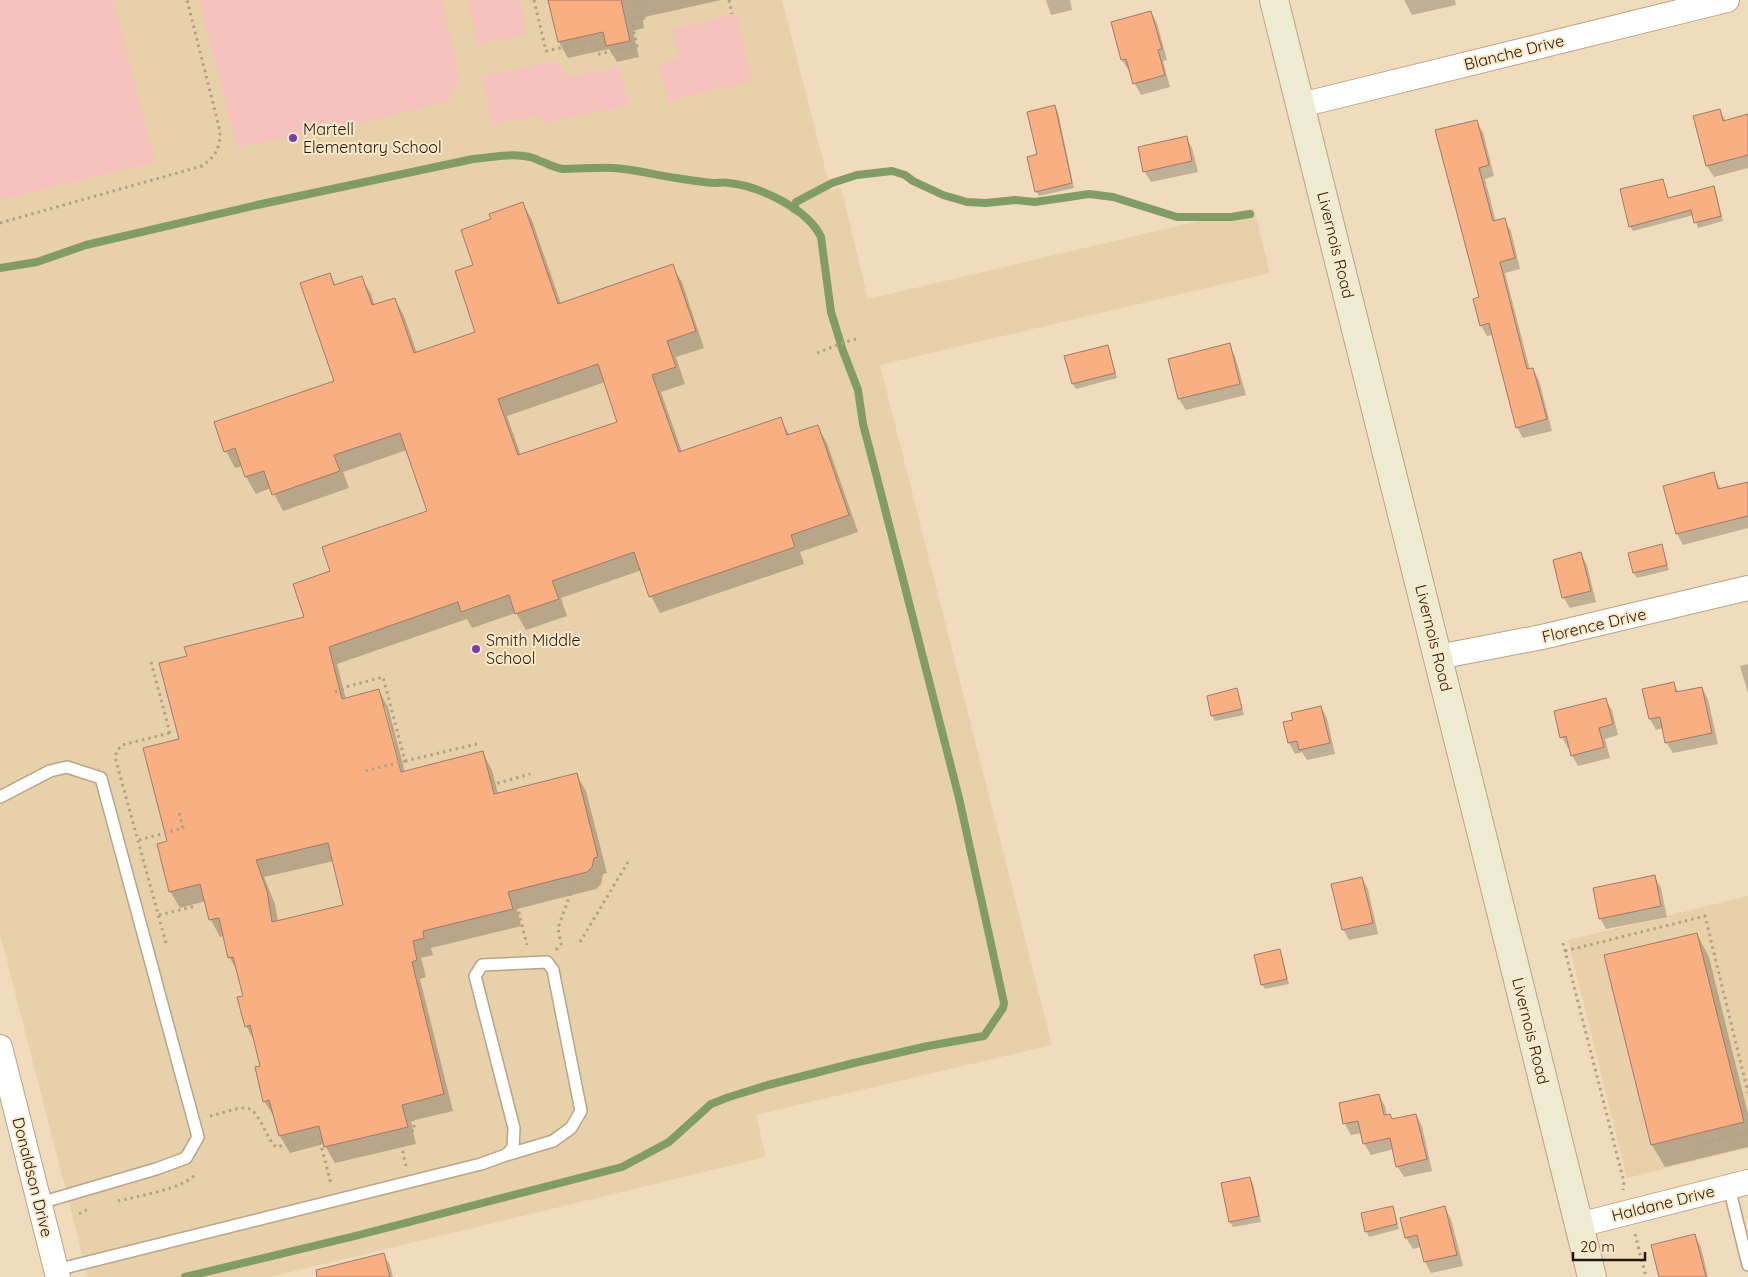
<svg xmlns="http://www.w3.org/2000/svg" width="1748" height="1277" font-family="Quicksand,sans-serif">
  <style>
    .built { fill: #e8d0aa }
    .green { fill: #f5c2be }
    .shadow { fill: #0003; fill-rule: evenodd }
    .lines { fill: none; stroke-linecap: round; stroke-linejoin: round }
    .stream { stroke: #819c66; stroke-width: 8 }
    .building { fill: #faaf82; stroke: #9b7c6a; fill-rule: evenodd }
    .lane-casing { stroke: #b8a486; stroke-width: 14 }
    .street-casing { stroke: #b8a486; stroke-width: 26 }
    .secondary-casing { stroke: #b8a486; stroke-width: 30 }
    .path { stroke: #b1a187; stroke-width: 3; stroke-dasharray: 2.5 4; stroke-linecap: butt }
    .lane { stroke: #fff; stroke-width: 11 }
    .street { stroke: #fff; stroke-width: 24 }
    .secondary { stroke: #edecd3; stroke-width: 28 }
    .poi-dot { fill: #783db3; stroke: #fde9c9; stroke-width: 2 }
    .labels { text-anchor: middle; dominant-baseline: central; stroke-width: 4; stroke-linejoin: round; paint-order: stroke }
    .street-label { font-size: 16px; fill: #20190d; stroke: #fde9c9 }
    .poi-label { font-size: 16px; fill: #20190d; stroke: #fde9c9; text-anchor: start }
  </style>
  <rect width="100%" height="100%" fill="#f0dcbc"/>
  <!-- built -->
  <g class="built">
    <path d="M0,0h782l49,191 10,-4 27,112 386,-91 16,65 -390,92 172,680 -296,70 10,42 -496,120h-182l-88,-343z"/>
    <path d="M1748,896v252l-121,30 -59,-238z"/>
  </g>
  <!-- green -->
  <g class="green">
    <path d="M0,0h113l42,162 -155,38z"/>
    <path d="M199,0h243l18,80 -13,22 -120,29 -90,16z"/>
    <path d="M468,0h52l7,34 -50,11z"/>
    <path d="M736,14l16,67 -84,20 -9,-37 21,-5 -8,-30z"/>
    <path d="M556,61l12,16 52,-10 8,39 -86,17 -2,-8 -48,9 -10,-48z"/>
  </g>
  <!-- shadow -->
  <g class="shadow">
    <path d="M549,0h172l-76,17 1,2 -3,1 1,8 -11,3 6,26 -22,5 -8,-13 -41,9 -9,-16z"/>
    <path d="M1046,0h24l2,10 -21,5z"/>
    <path d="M1404,0h51l1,5 -44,10z"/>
    <path d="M1151,12l6,11 10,37 -4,1 7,26 -29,8 -6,-11 -4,-14 -2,1 -7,-11z"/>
    <path d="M1055,107l3,5 16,76 -35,8 -3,-5 2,-36z"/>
    <path d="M1719,110l7,11 22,-6v53l-34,9 -7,-11z"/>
    <path d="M1476,121l7,11 11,44 -9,3 11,43 8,-2 7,11 9,38 -15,4 25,97 3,-1 6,11 13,51 -29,7 -6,-11 -24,-92 -6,1 -6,-11z"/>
    <path d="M1186,137l6,11 6,24 -47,10 -7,-11z"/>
    <path d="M1662,180l7,19 44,-12 3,5 7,29 -25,7 -4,-13 -61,16 -3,-5z"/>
    <path d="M523,204l9,16 29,84 111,-38 10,16 22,66 -28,9 9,27 -24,8 21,60 98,-34 10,18 27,-10 10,17 31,89 -58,20 4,12 -144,49 -9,-17 -9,-26 -81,28 6,18 -41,14 -10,-17 -44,15 -5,-9 -130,45 9,35 33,-8 9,16 17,65 78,-19 9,17 6,24 78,-20 10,17 21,82 -4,1 -2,10 -5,5 -79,20 4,17 -90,22 2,7 -12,3 5,19 -6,2 33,132 -42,10 5,23 -81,19 -11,-19 -34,9 -10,-17 -5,-18 -11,-17 -3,-34 -6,-25 -9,-16 -2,-30 -6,-23 -8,-15 -6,-22 -4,1 -9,-17 -5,-19 -26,7 -10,-17 -2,-49 12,-102 8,-83 118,-40 26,-45 96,-60 -21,-62 -64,22 6,16 -66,23 -12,-23 -15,6 -10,-17 -3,-11 -8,2 -9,-17 109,-69 -5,-108 6,12 25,-9 10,17 4,12 20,-7 9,17 13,37 60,-20 -2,-68 18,-45zM605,382l14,40 -98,34 -14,-40zM383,707h2l18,71 -2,1zM334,861l11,45 -67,16 -3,-18 -11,-27z"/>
    <path d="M1229,345l6,11 11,39 -60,15 -7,-11 -9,-39z"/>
    <path d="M1108,347l2,5 7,26 -41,11 -3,-5z"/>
    <path d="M1713,474l8,16 27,-7v45l-65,17 -6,-11z"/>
    <path d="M1661,546l8,24 -32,8 -3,-5z"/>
    <path d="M1581,554l6,11 9,37 -26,6 -7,-11z"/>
    <path d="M1748,664v29l-8,-27z"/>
    <path d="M1673,683l6,10 23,-5 6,11 10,45 -45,9 -7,-11 -3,-14 -7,2 -6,-11z"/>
    <path d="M1236,690l3,5 5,20 -29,6 -3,-5 -4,-19z"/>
    <path d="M1605,699l7,11 6,25 -13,4 5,19 -32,8 -6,-11 -2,-7h-2l-6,-11z"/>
    <path d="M1321,707l6,11 8,36 -28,6 -5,-8 -7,2 -6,-11 5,-22z"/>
    <path d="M1655,877l6,11 6,29 -61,12 -6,-11z"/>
    <path d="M1362,878l6,11 10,45 -29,6 -6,-11z"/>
    <path d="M1697,934l12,23 39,157v33l-83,20 -13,-22z"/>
    <path d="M1279,951l3,5 7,28 -24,5 -3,-5z"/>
    <path d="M1379,1095l6,11 2,10 3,-1 3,5 23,-5 6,11 10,45 -28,6 -7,-11 -3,-17 -23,6 -7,-12 -2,-10 -11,2 -6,-11 -5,-20z"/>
    <path d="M1250,1178l3,5 8,39 -28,5 -3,-5 -8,-38z"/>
    <path d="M1392,1207l7,22 -30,8 -3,-6z"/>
    <path d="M1445,1208l6,11 12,47 -32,7 -6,-11 -4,-15 -8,2 -7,-11 -5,-19z"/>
    <path d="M1695,1236l6,11 7,30h-48z"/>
    <path d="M383,1254l7,11 3,12h-69z"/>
  </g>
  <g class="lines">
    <!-- stream -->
    <g class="stream">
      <path d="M794,209l2,-7 36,-19 25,-8 35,-4 13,4 8,6 30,14 24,7 19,1 29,-3 20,2 54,-8 24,3 64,20h54l19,-3"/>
      <path d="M0,268l37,-6 49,-17 171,-40 216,-46c19,-2 39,-6 57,-2 11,3 22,11 33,12 16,0 33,-2 49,-1 22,1 43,7 64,10 13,2 25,4 38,5 5,0 10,-1 15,0 30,3 79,26 92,54l10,75 12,39 15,39 5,34 11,42 85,332 45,205 -1,5 -19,28 -56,10 -74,17 -86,22 -39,12 -18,7 -42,38 -47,25 -267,69 -170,41"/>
    </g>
  </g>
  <!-- building -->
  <g class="building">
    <path d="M548,0h73l9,41 -24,5 -3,-14 -45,10z"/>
    <path d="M1151,11l11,38 -4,1 7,25 -32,9 -7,-25 -5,1 -10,-38z"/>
    <path d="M1055,105l17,78 -37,9 -8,-35 10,-3 -10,-42z"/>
    <path d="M1720,109l3,12 25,-7v41l-42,11 -13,-50z"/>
    <path d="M1477,120l12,45 -10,3 14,53 12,-3 10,40 -15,4 27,107 6,-1 14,51 -31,9 -27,-105 -9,3 -7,-27 6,-2 -44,-167z"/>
    <path d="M1187,136l5,25 -49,11 -5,-25z"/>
    <path d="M1663,179l5,19 46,-12 7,30 -27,7 -3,-13 -62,17 -9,-38z"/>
    <path d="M523,202l35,102 115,-40 23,67 -29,10 9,26 -24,8 27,77 102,-35 6,18 31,-10 31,90 -58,20 4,12 -146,50 -15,-45 -82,29 7,18 -44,15 -6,-19 -48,17 -3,-10 -129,45 13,52 37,-10 22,83 82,-21 11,43 83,-21 21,84 -4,1 -2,9 -5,5 -79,20 5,17 -90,22 1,7 -11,3 4,19 -5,2 32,132 -42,11 6,22 -84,20 -5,-21 -40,10 -10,-36 -6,2 -8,-35 5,-1 -10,-41 -5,2 -8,-30 6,-1 -10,-39 -5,1 -9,-40 -10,2 -9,-36 -31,8 -12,-48 10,-3 -24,-93 36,-9 -20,-76 28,-7 -3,-9 120,-30 -11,-33 37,-13 -8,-24 105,-36 -27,-78 -66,22 6,16 -68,24 -8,-24 -19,6 -10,-29 -11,4 -10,-30 120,-41 -34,-98 30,-10 4,12 28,-9 10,29 23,-7 19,55 61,-21 -20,-61 18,-6 -12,-35 30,-11 -2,-5zM598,364l19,58 -99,33 -20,-56zM328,843l15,62 -71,17 -5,-31 -11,-31z"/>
    <path d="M1230,343l10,41 -62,15 -10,-40z"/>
    <path d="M1108,345l7,28 -43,11 -8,-28z"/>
    <path d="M1714,472l4,17 30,-7v34l-72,18 -13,-48z"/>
    <path d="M1662,544l5,21 -34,8 -5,-20z"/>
    <path d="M1581,552l10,39 -29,7 -9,-38z"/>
    <path d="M1674,682l2,10 26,-5 10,46 -47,10 -5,-26 -11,2 -7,-30z"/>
    <path d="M1237,688l5,21 -31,7 -4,-20z"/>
    <path d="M1606,698l7,26 -14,4 5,19 -33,9 -5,-20 -6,2 -6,-27z"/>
    <path d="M1321,706l9,37 -31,7 -2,-9 -9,2 -5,-21 10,-2 -2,-7z"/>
    <path d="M1655,875l6,31 -62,13 -6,-31z"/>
    <path d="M1362,877l11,46 -31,7 -11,-46z"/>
    <path d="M1697,933l47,189 -93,23 -47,-190z"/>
    <path d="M1280,949l7,30 -26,6 -7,-30z"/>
    <path d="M1379,1094l5,21 6,-1 2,5 24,-5 11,45 -31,8 -6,-29 -27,6 -5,-23 -15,3 -4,-21z"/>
    <path d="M1250,1177l9,39 -30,6 -8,-39z"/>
    <path d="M1393,1206l4,18 -32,8 -4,-19z"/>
    <path d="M1445,1206l12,49 -33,7 -7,-27 -12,3 -5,-20z"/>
    <path d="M1695,1234l11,43h-47l-8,-32z"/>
    <path d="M384,1253l6,24h-73l-1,-7z"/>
  </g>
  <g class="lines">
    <defs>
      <g id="lane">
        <path d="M0,797l50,-26 17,-4 34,11 97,359 -12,21 -30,11 -116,34"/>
        <path d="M1729,1187l19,78"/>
        <path d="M56,1270l425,-106 25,-9 7,-7 1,-20 -39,-152 7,-11 65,-3 6,8 28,141 -10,17 -18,13 -47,14"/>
      </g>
      <g id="street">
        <path d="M1301,105l426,-105"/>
        <path d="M1438,657l104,-20 206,-49"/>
        <path d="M0,1047l58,230"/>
        <path d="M1579,1225l169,-43"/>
      </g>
      <path id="secondary" d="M1274,0l318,1277"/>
    </defs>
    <!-- lane casing -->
    <use href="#lane" class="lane-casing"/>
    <!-- street casing -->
    <use href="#street" class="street-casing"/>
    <!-- secondary casing -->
    <use href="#secondary" class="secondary-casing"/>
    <!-- path -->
    <g class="path">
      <path d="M534,0l12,51 50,-11 3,14 38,-8 -6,-28 11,-1 -3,-17"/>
      <path d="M729,0l3,14"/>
      <path d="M0,223l202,-57c14,-10 18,-18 18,-35l-33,-131"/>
      <path d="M817,353l28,-11 15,-4"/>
      <path d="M151,662l19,71"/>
      <path d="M335,692l14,-6 34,-9 22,84 -40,10"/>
      <path d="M405,761l76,-18"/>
      <path d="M491,785l39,-11"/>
      <path d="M139,840l44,-12 -5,-19"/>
      <path d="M514,893l13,52"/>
      <path d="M159,915l37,-9"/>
      <path d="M580,942l48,-80"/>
      <path d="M166,943l-51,-186 2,-6 5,-6 48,-12 3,1"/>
      <path d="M1563,943l61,239 -1,8"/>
      <path d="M556,950l5,-6 -3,-16 16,-44"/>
      <path d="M1565,951l140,-35 43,177"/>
      <path d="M210,1116c11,-2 24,-8 35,-8 14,-1 20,30 31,39l43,-10 12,47"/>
      <path d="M1698,1137l2,7 48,-12"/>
      <path d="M406,1166l-7,-32 16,-4 -6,-24"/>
      <path d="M118,1201c20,-5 65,-12 78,-27"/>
      <path d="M79,1214l9,-5"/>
      <path d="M1635,1234l11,43"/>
    </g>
    <!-- lane -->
    <use href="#lane" class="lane"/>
    <!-- street -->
    <use href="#street" class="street"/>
    <!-- secondary -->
    <use href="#secondary" class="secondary"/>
  </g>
  <!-- markers -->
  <g class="poi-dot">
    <circle cx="293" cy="138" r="5"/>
    <circle cx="476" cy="649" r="5"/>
  </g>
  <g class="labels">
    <!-- street labels -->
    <g class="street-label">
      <text transform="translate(1514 52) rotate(-14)">Blanche Drive</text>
      <text transform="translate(1336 245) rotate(76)">Livernois Road</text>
      <text transform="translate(1594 625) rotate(-13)">Florence Drive</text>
      <text transform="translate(1434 638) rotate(76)">Livernois Road</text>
      <text transform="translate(1531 1031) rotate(76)">Livernois Road</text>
      <text transform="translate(33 1177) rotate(76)">Donaldson Drive</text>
      <text transform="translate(1663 1203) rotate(-14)">Haldane Drive</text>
    </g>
    <!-- poi labels -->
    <g class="poi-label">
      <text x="303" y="129">Martell<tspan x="303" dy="18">Elementary School</tspan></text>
      <text x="486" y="640">Smith Middle<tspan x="486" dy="18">School</tspan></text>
    </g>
  </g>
  <!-- scale -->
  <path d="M1573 1252v8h72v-8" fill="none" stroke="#20190d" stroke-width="2.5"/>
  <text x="1580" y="1252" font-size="15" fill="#20190d" stroke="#fde9c9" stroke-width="4" paint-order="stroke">20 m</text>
</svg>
